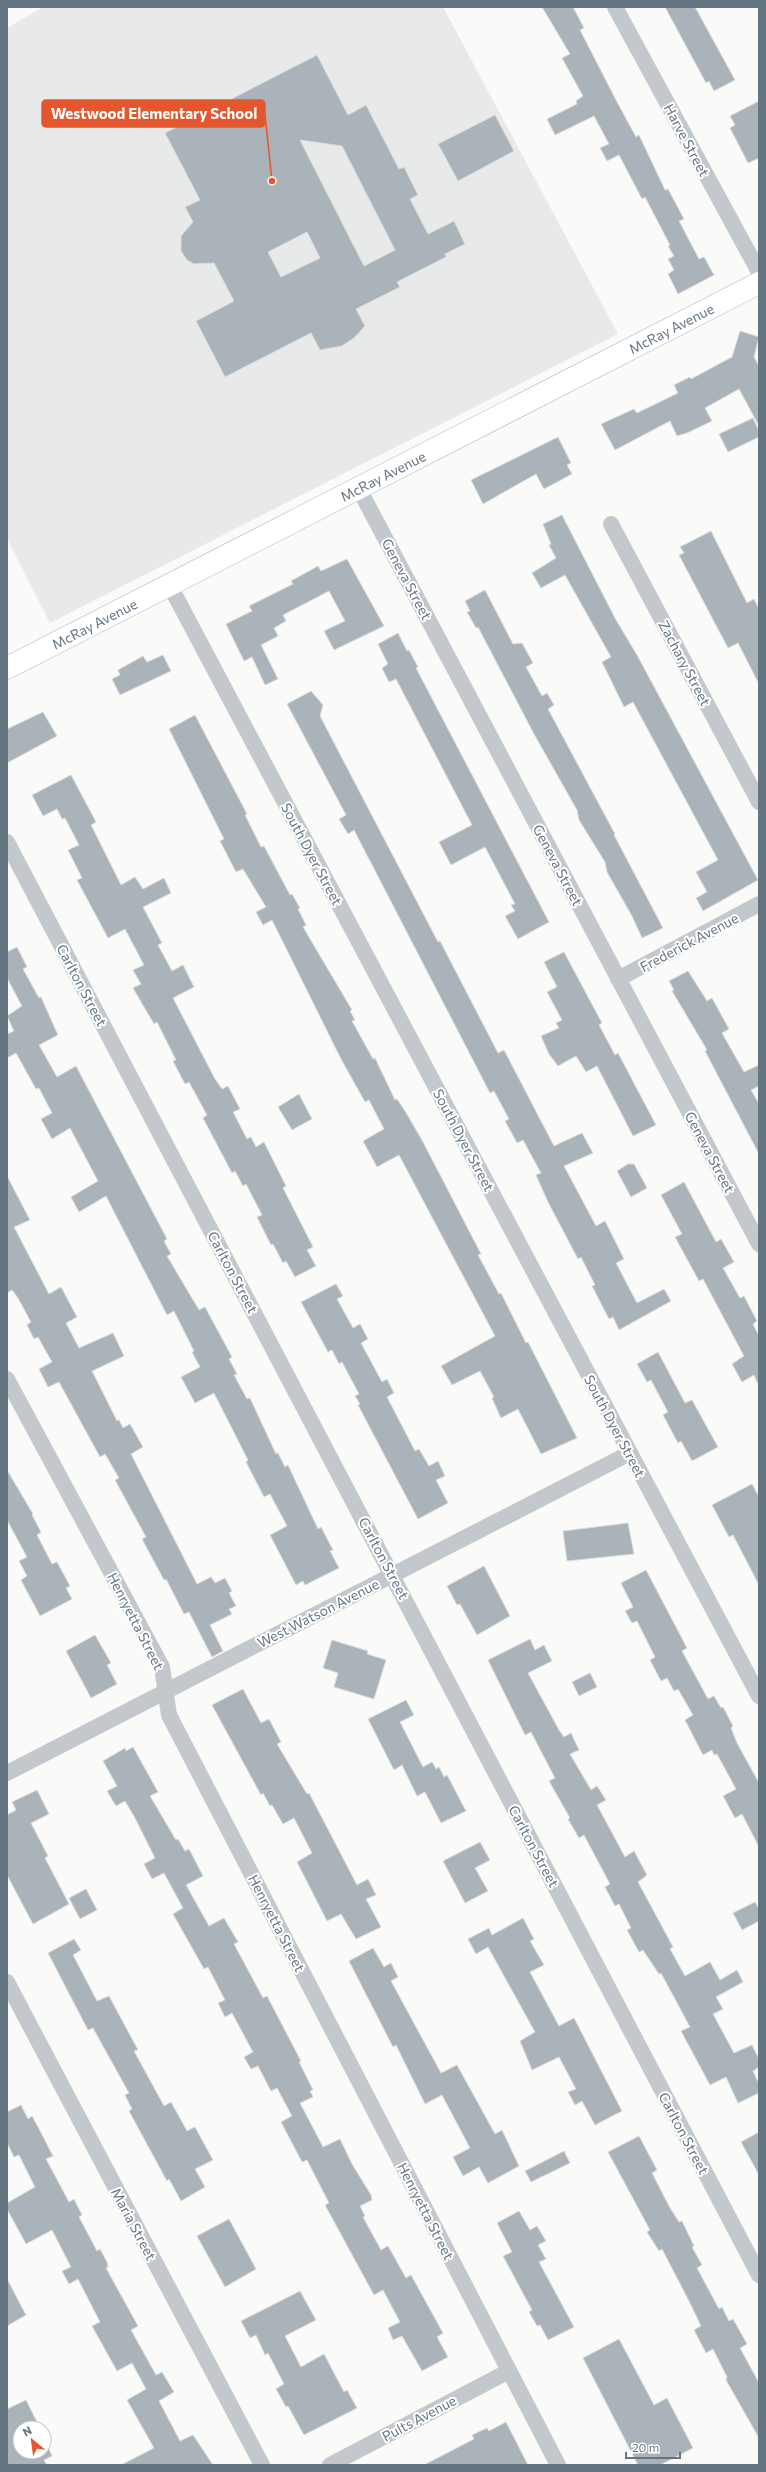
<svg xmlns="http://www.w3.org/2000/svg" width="766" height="2472" font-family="Commissioner,sans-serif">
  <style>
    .built { fill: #e8e9e9 }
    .building { fill: #aab3b9; stroke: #dcdcda; fill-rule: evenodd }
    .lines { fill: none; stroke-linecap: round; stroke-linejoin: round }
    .secondary-casing { stroke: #b3babf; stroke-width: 23 }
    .street { stroke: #c3c8cc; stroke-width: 16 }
    .secondary { stroke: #fff; stroke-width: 22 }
    .labels { text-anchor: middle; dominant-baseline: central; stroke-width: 4; stroke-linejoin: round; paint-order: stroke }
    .street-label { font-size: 14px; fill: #657683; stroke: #fff }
    .leader { fill: none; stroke: #e4572e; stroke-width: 1.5 }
    .callout-dot { fill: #e4572e; stroke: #fff; stroke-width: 1.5 }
    .callout { fill: #e4572e; stroke: #e4572e; stroke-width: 1.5 }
    .callout-label { font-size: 15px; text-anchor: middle; font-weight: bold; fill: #fff }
  </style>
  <rect width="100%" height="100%" fill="#fafaf8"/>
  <!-- built -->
  <path class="built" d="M43,7h400l175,327 -568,289 -43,-84v-511z"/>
  <!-- building -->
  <g class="building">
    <path d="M542,7h31l11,21 -4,2 37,72 19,35 3,-2 26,55 3,-1 16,30 -5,2 20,38 5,-2 10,18 -36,19 -10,-20 6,-4 -6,-11 6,-3 -6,-10 2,-1 -25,-48 -3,2 -23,-44 -12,6 -7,-13 9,-4 -15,-28 -39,19 -8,-16 30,-15 -1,-3 7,-5 -21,-38 8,-4z"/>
    <path d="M665,7h30l40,73 -21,11 -5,-10 -3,2z"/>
    <path d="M317,55l31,60 18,-10 33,64 5,-2 14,28 -8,4 18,35 26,-13 11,23 -20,10 1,3 -49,25 3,5 -44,22 9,17 -11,12 -12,8 -22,4 -9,-17 -86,44 -29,-56 38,-20 -20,-38 -20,1 -7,-4 -6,-9v-15l12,-14 -8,-15 15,-7 -35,-67zM300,140l42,6 53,104 -31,16zM307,232l13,26 -39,19 -13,-25z"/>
    <path d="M759,101v57l-11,5 -18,-35 5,-3 -5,-9z"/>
    <path d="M495,115l19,36 -56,30 -20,-37z"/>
    <path d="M740,331l19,6 -5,20 5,9v60l-20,-37 -34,19 7,13 -25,12 -10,3 -7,-15 -55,29 -14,-26 33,-15 3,4 41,-20 -4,-8 16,-8 1,2 41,-22z"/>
    <path d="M753,418l6,13v6l-31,15 -9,-18z"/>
    <path d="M558,437l13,26 -4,2 5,9 -28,15 -8,-15 -53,30 -12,-24z"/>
    <path d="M562,515l54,105 21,35 121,225 -55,31 -7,-13 11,-6 -11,-20 22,-12 -85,-158 -9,5 -22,-45 9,-5 -46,-82 -24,13 -9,-15 24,-15 -7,-13 2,-1 -8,-20z"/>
    <path d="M711,531l36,72 7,-4 5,10v75l-21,-41 -10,5 -49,-93 5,-2 -4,-6z"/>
    <path d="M347,559l37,67 -50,24 -10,-19 21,-10 -16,-30 -46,24 3,6 -12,7 4,8 -17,9 17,34 -13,6 -13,-28 -8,4 -18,-37 26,-13 -3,-5 44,-22 -2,-3 27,-15 3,5z"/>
    <path d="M485,590l28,54 9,-1 11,20 -7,4 16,29 5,-3 7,12 -6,4 67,125 -1,1 49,93 -21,10 -10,-22 -25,-44 -2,-10 -26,-42 -2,-10 -43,-76 -56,-107 -2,1 -9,-16 3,-1 -5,-10z"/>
    <path d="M398,633l9,18 2,-1 9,17 -2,1 133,254 -31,17 -13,-23 10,-5 -4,-6 4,-1 -30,-57 -34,18 -12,-23 33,-17 -76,-146 -7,3 -7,-14 6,-4 -10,-20z"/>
    <path d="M163,655l8,16 -51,24 -8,-16 8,-4 -2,-5 25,-14 4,6z"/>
    <path d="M311,691l12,14 -3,11 118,226 2,-1 58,112 6,-3 50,96 28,-13 11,20 -29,13 32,60 9,-5 19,38 -8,4 21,40 27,-14 7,12 -52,29 -6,-13 -4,2 -17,-33 3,-1 -14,-28 -3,2 -30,-57 -12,-27 5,-2 -18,-33 -6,3 -12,-22 4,-2 -15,-28 -4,2 -136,-263 -6,4 -9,-15 7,-4 -59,-111z"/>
    <path d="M43,712l14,24 -50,27v-34z"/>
    <path d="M195,715l52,99 -2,1 16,32 3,-1 26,49 2,-1 8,14 -2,1 8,16 -3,2 49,83 -2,1 5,9 -3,1 21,38 2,-1 20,42 2,-1 8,12 18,31 58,112 -3,1 21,39 2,-1 25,50 2,-1 49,96 -36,16 -23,-45 -17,9 -9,-20 2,-1 -14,-26 -28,14 -11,-19 54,-30 -96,-181 -22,12 -14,-26 21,-12 -15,-29 -4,2 -24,-43 -69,-139 -9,5 -7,-13 10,-5 -23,-38 -7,3 -16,-31 4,-2 -55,-110z"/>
    <path d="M71,775l25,47 -5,3 30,60 14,-8 8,12 21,-11 7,15 -28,14 19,36 -4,2 14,26 11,-6 11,22 -21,11 42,81 7,10 6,-3 12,23 -7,3 14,27 4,-2 5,10 8,-5 22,44 -3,2 30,59 -6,3 9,16 -21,11 -9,-16 -3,2 -10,-19 -2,1 -14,-28 5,-2 -16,-31 -3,2 -8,-15 -3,2 -29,-55 4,-3 -18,-33 -4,2 -12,-23 3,-1 -19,-38 -3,2 -21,-36 8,-4 -8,-14 11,-5 -19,-36 -17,9 -31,-58 5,-2 -14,-28 11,-5 -14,-27 -3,1 -5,-10 -14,7 -11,-21z"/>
    <path d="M17,947l10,20 -4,2 16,29 2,-1 17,38 -19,10 18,32 19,-11 91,173 -3,2 7,13 -4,2 32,54 6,-3 27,50 -3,2 8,15 -3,1 13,24 3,-1 26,56 2,-1 7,14 3,-2 30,64 3,-2 12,23 -3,1 9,17 -34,17 -2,-4 -7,4 -26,-50 17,-9 -17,-32 -6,3 -18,-35 2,-2 -34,-67 -19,10 -14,-26 19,-10 -8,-15 2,-1 -20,-40 -7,4 -61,-119 -27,16 -8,-15 27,-16 -28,-53 -18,11 -11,-20 11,-6 -13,-25 -3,1 -20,-36 -9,5v-24l7,-3 -7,-15 15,-10 -15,-28v-26z"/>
    <path d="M564,952l38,71 -3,2 16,30 3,-2 38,72 -23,11 -36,-70 -11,6 -10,-16 -18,10 -9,-12 -8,-18 18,-8 -3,-5 6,-3 -15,-28 10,-5 -13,-25z"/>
    <path d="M688,971l19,30 5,-3 17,31 -7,4 22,39 15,-7v21l-8,4 8,14v50l-54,-103 2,-1 -35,-59 2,-1 -5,-9z"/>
    <path d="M299,1094l13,25 -20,11 -14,-23z"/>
    <path d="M628,1164h6l13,24 -16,9 -14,-26z"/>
    <path d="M7,1176l23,44 -16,7 35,67 12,-7 16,30 -11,6 13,25 34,-15 11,23 -32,15 25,50 2,-1 4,8 7,-4 13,23 -12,7 66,130 14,-7 4,6 10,-5 7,13 -3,2 7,13 -7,3 3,5 -22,11 13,26 -11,6 -23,-45 -5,2 -18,-35 -2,1 -22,-41 4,-2 -31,-57 4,-2 -14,-24 -5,3 -41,-75 -11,5 -9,-18 13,-7 -14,-25 -4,2 -7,-14 4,-3 -13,-24 -6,-8 -5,3z"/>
    <path d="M684,1182l32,60 5,-3 13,23 -11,6 17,30 4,-2 13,25 -4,3 6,12v50l-5,-11 -12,7 -10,-18 12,-8 -41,-77 -4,2 -24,-44 7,-3 -21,-39z"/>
    <path d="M336,1284l7,12 -6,3 16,29 7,-4 8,15 -7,4 21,39 5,-3 7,14 -7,4 28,54 4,-2 10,17 9,-5 7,15 -9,4 12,23 -30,16 -60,-114 2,-1 -5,-8 4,-2 -17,-32 -3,2 -7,-14 -4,2 -27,-50z"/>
    <path d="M658,1352l27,51 7,-3 26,47 -26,14 -11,-20 -3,2 -15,-28 5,-3 -17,-32 -4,2 -10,-18z"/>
    <path d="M7,1470l26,44 -1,1 9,17 -4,3 15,29 5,-2 13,24 -4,2 6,11 -32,17 -19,-36 6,-4 -8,-15 8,-4 -20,-37z"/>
    <path d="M752,1484l7,13v88l-26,-50 -4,2 -17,-32z"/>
    <path d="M628,1523l6,31 -67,7 -4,-30z"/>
    <path d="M484,1566l26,50 -33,19 -17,-31 -3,1 -10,-19z"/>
    <path d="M646,1570l41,78 -5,3 26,48 6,-3 7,12 2,-1 10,19 -2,2 6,15 22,40v64l-17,-33 -7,4 -12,-22 13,-7 -19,-35 -3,1 -2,-5 -9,5 -18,-35 8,-5 -15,-26 -4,2 -7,-13 -6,3 -11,-21 5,-3 -18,-36 -5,2 -7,-12 8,-4 -12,-24z"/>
    <path d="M95,1635l16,28 -4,2 10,19 -26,14 -25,-47z"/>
    <path d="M530,1639l5,11 9,-5 8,16 -24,12 31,57 5,7 7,-4 8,17 -9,4 21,36 6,-4 9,14 -9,5 28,52 9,-6 13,24 -9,7 35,65 -3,2 15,27 25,-14 10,18 17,-10 6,12 -27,15 7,12 -10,5 21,39 18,-8 7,14v8l-6,4 6,13v9l-21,10 -12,-26 -16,8 -29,-54 9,-4 -29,-54 -2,1 -16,-24 -4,2 -12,-22 4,-2 -12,-24 -4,2 -10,-19 5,-3 -26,-49 -5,3 -11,-19 2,-1 -21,-37 6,-3 -24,-46 -6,3 -37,-75z"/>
    <path d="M332,1640l36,11 -1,3 19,6 -12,39 -40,-12 4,-14 -15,-5z"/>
    <path d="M590,1673l7,14 -18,9 -7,-14z"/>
    <path d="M243,1689l18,34 8,-4 12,23 -4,2 30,50 2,-1 48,92 11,-6 8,16 -10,4 15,28 -25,12 -15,-25 -14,7 -30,-59 15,-9 -18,-35 -11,6 -11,-19 -2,1 -7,-13 -2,2 -49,-90z"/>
    <path d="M406,1700l8,15 -14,7 23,45 9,-5 4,7 3,-2 5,10 3,-2 19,36 -25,12 -16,-31 -8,4 -15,-31 -8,5 -26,-51z"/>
    <path d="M133,1747l25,45 -8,4 26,44 2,-1 7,12 4,-2 14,27 -17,9 23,41 15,-8 14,24 -4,2 29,54 4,-2 34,65 -2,1 14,28 -3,1 3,6 -13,6 23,44 17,-8 12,25 19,31 1,5 -12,6 5,10 -2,1 18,33 7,-4 18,32 5,-3 32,58 -6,4 11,20 -26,14 -20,-35 -9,4 -5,-12 12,-6 -17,-32 -9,5 -49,-90 4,-2 -22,-43 -5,2 -21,-40 11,-6 -15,-28 -6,3 -13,-25 -7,3 -7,-12 9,-5 -21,-39 -7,4 -7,-14 7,-3 -17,-33 -4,2 -31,-55 10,-6 -19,-35 -12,6 -8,-15 11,-6 -20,-40 -10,-17 -9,5 -9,-15 10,-5 -14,-25 22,-13 1,3z"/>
    <path d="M37,1790l12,24 -18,9 17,33 -3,2 24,46 -36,20 -26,-49v-60l9,-5 -4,-8z"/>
    <path d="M480,1842l10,18 -15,8 13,23 -23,12 -22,-42z"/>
    <path d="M86,1889l11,21 -17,9 -11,-21z"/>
    <path d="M755,1902l4,7v12l-17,9 -9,-17z"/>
    <path d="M523,1918l11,21 -4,2 14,24 -14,7 29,54 15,-8 48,93 -27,14 -13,-24 -7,4 -7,-13 8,-3 -17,-32 -27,13 -12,-29 15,-9 -47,-85 -12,7 -8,-15 21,-11 3,7z"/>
    <path d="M74,1939l7,11 -8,5 24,46 12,-5 29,54 -4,1 30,55 7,-4 16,29 8,-4 18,33 -18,9 10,18 -24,14 -12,-22 -2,2 -38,-70 3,-2 -7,-14 4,-2 -36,-65 -5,2 -40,-77z"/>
    <path d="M373,1948l11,19 7,-4 7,14 -7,4 50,92 16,-8 38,69 7,-4 17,36 -31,17 -9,-16 -16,9 -10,-19 17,-9 -28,-53 -17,9 -29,-59 -3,2 -44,-86z"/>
    <path d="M21,2105l7,14 4,-3 6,11 15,29 -7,3 23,43 5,-3 8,16 -3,2 18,34 3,-2 7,13 1,5 -2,1 32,58 -7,4 25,45 6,-3 12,20 -15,9 21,40 13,-6 20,30h-92l33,-17 -27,-48 19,-11 -14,-26 -15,8 -25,-45 8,-4 -22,-43 -9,5 -7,-13 9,-4 -19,-37 -26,14 -19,-35v-6l28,-16 -16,-32 -5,2 -7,-14v-31z"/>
    <path d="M759,2132v43l-18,-33z"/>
    <path d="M639,2136l18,34 -5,3 18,35 9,14 3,-1 12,25 -2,1 10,18 -5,3 22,41 3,-2 7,14 4,-2 14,25 -7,4 19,35v55l-33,-58 1,-3 -14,-28 -7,4 -12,-23 7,-4 -12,-25 -27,-52 -3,2 -12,-19 3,-2 -42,-78z"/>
    <path d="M564,2151l6,12 -39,19 -6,-11z"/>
    <path d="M519,2211l11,19 7,-4 9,15 -8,4 8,14 -7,3 35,65 -26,13 -8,-15 -3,1 -8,-14 3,-2 -29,-54 9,-4 -15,-29z"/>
    <path d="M229,2219l27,50 -31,18 -28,-51z"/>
    <path d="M7,2279l19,36 -19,11z"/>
    <path d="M300,2291l16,29 -31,16 16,31 23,-13 20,38 3,-2 10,18 -53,27 -16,-29 -2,1 -10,-18 8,-5 -16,-31 -3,2 -9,-20 -6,3 -9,-17z"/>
    <path d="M619,2339l35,66 13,-7 26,50 -33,17h-22l-55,-107z"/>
    <path d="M26,2400l14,28h-20v24h24v-14l8,18 -8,4 3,5h-40v-56z"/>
    <path d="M506,2422l22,43h-104l50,-26 -2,-4 15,-7 2,3z"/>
  </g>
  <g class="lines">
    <defs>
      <g id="secondary">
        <path id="s1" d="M7,668l752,-385"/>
      </g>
    </defs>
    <!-- secondary casing -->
    <use href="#secondary" class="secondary-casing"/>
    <!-- street -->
    <g class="street">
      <path d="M615,7l144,265"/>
      <path d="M358,487l401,757"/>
      <path d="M611,524l148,278"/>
      <path d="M169,584l590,1112"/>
      <path d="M7,842l752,1433"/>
      <path d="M618,979l141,-75"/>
      <path d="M7,1379l155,288 7,48 389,750"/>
      <path d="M7,1773l623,-320"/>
      <path d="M7,1982l255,483"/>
      <path d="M330,2465l179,-94"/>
    </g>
    <!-- secondary -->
    <use href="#secondary" class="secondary"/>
  </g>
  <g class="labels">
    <!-- street labels -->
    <g class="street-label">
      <text transform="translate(687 140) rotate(62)">Harve Street</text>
      <text stroke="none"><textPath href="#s1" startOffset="746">McRay Avenue</textPath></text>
      <text stroke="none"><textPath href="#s1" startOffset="422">McRay Avenue</textPath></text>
      <text transform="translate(407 579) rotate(62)">Geneva Street</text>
      <text stroke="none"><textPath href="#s1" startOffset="98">McRay Avenue</textPath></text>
      <text transform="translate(685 663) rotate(62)">Zachary Street</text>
      <text transform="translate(312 854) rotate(62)">South Dyer Street</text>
      <text transform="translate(558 865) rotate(62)">Geneva Street</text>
      <text transform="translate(689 942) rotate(-28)">Frederick Avenue</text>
      <text transform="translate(82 985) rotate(62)">Carlton Street</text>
      <text transform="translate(464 1140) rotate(62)">South Dyer Street</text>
      <text transform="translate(710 1152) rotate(62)">Geneva Street</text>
      <text transform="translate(233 1272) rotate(62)">Carlton Street</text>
      <text transform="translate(615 1426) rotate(62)">South Dyer Street</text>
      <text transform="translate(384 1558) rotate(62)">Carlton Street</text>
      <text transform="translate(318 1613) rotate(-27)">West Watson Avenue</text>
      <text transform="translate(136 1621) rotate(63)">Henryetta Street</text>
      <text transform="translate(534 1846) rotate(62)">Carlton Street</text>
      <text transform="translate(277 1923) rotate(63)">Henryetta Street</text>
      <text transform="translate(684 2133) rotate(62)">Carlton Street</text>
      <text transform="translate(426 2211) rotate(63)">Henryetta Street</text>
      <text transform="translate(134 2224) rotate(62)">Maria Street</text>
      <text transform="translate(419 2418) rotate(-28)">Pults Avenue</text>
    </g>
  </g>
  <!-- callouts -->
  <path class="leader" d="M272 181L265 114"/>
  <circle class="callout-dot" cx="272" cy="181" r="4"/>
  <rect class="callout" x="42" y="100" width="223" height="27" rx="4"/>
  <g class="callout-label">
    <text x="154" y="119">Westwood Elementary School</text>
  </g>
  <!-- border -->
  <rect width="766" height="2472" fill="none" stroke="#657683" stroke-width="16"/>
  <!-- north arrow -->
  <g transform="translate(32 2440) rotate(331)"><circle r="19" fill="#ffffff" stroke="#c1c8cd"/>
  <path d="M0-3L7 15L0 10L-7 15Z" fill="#e4572e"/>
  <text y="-6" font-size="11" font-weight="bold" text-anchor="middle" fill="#657683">N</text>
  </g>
  <!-- scale -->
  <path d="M626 2452v6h54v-6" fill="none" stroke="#657683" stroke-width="2"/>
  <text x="632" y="2452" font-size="12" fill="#657683" stroke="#ffffff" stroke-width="3" paint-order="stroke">20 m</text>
</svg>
